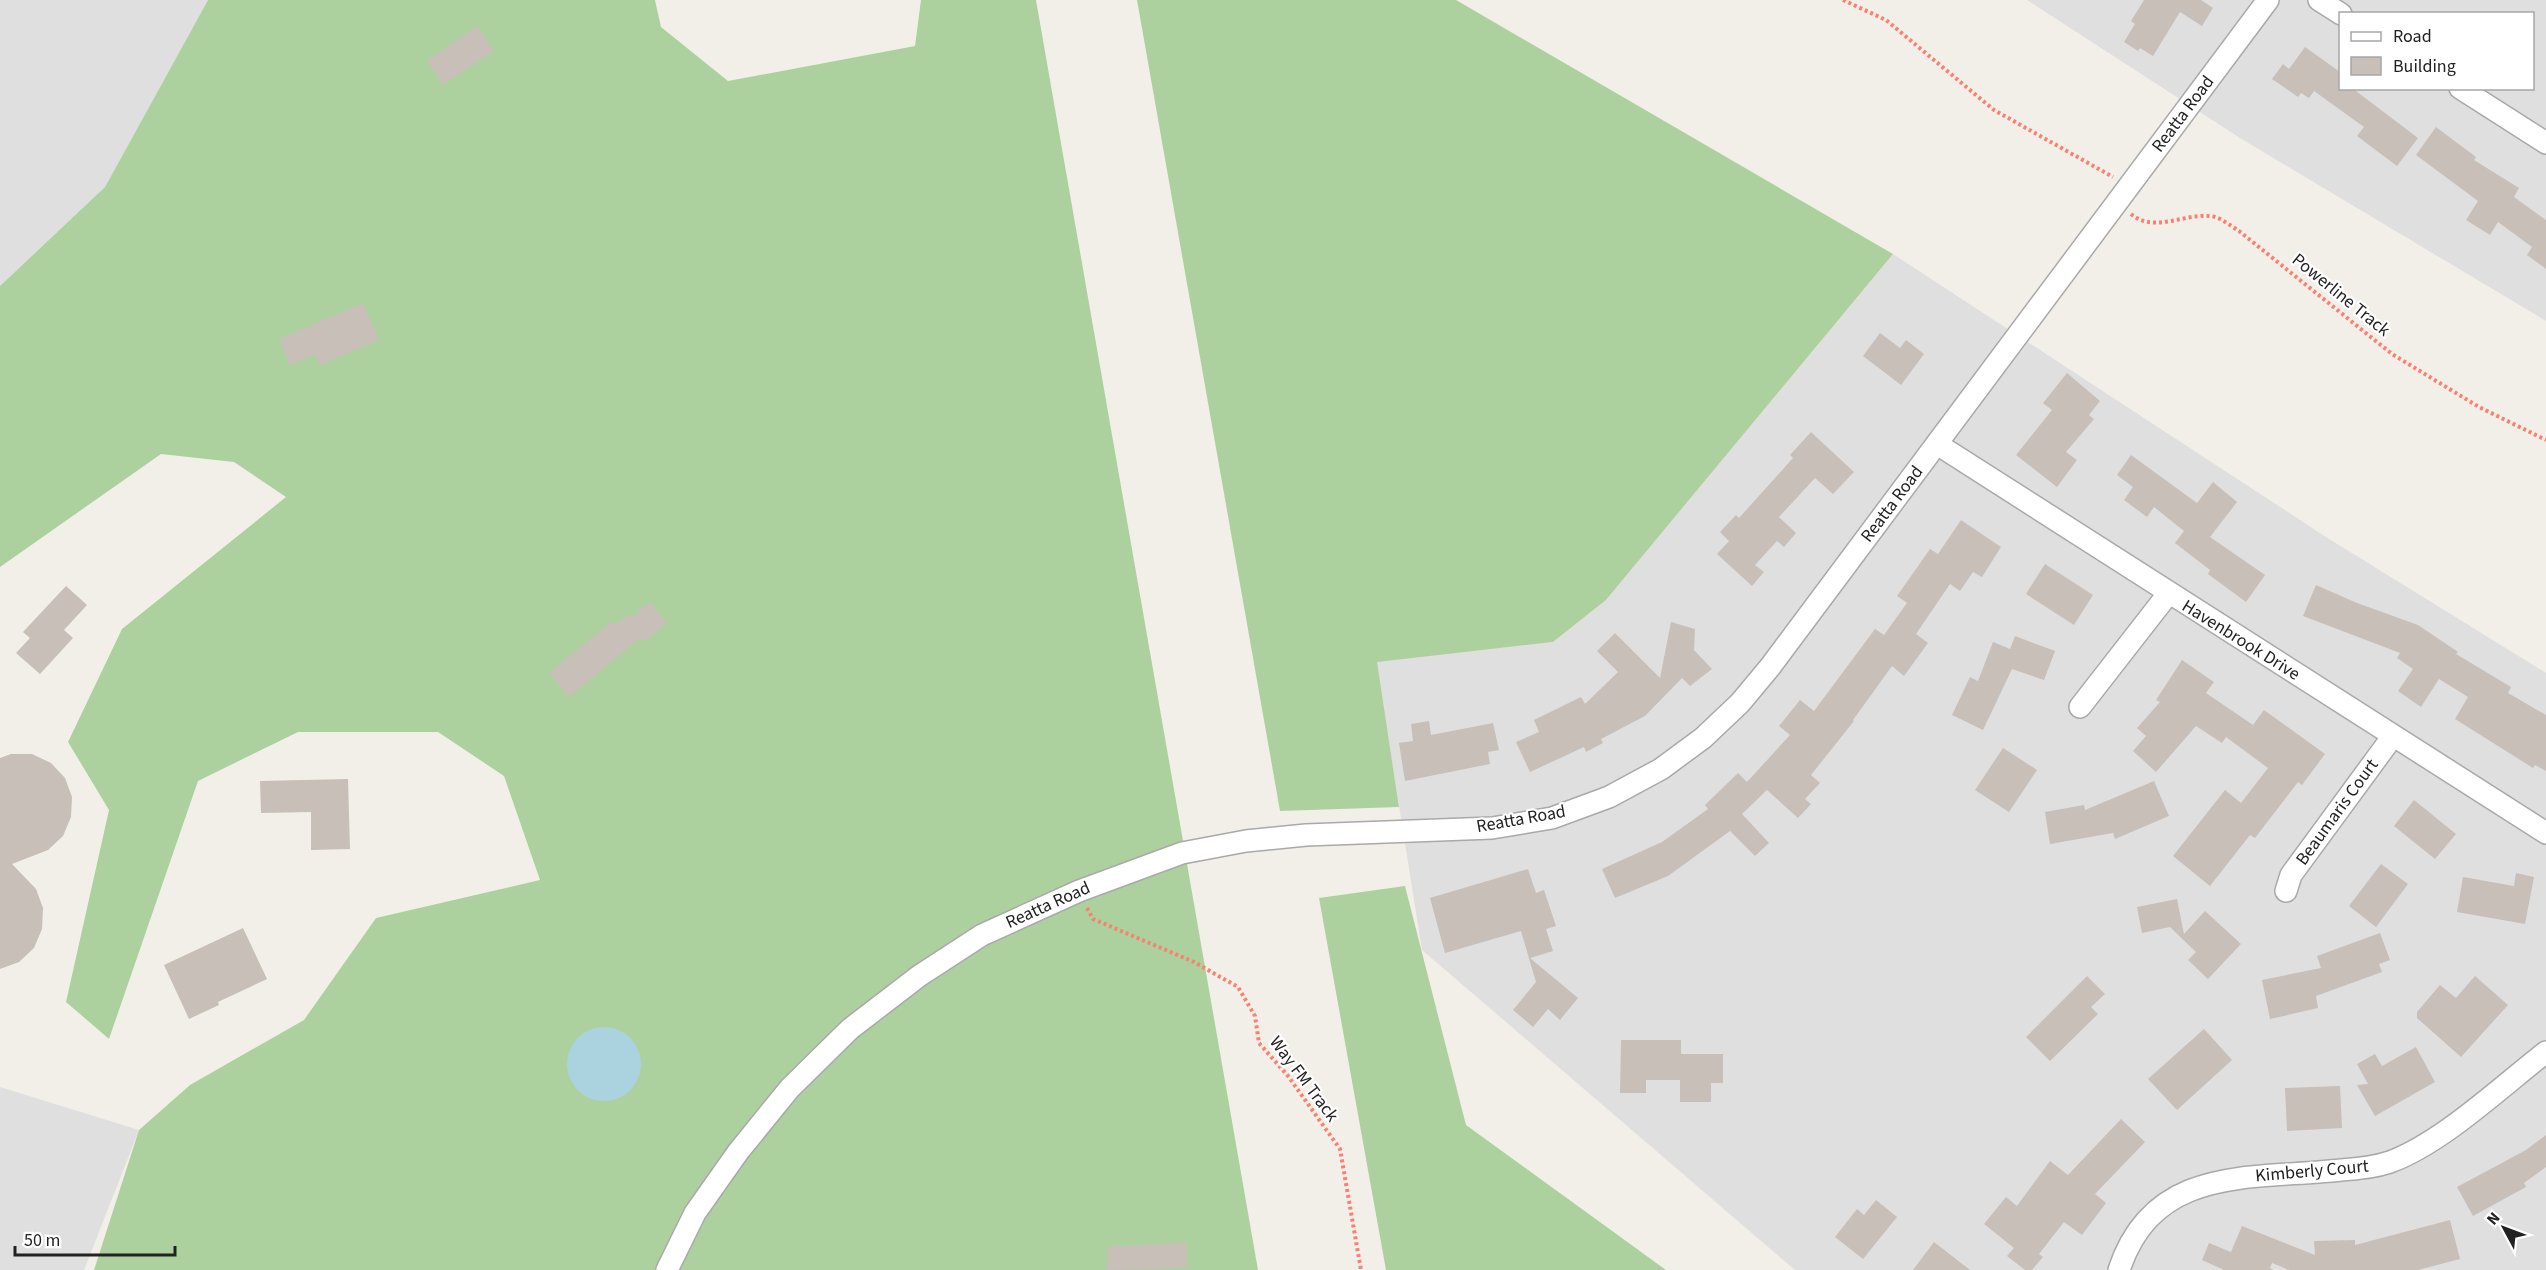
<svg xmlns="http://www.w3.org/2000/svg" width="2546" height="1270" font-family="'Source Sans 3',sans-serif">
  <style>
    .residential { fill: #e0dfdf; fill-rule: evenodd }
    .forest { fill: #add19e }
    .water { fill: #aad3df }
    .building { fill: #c7bfb8 }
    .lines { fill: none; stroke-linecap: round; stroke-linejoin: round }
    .street-casing { stroke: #a9a9a9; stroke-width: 24 }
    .path { stroke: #fa8072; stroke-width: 4; stroke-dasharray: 3 3; stroke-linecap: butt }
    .street { stroke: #fff; stroke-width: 21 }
    .labels { text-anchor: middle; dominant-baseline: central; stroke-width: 4.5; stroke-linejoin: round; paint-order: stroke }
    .street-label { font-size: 18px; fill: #222; stroke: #fff }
  </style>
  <rect width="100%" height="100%" fill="#f2efe9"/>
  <!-- residential -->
  <g class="residential">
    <path d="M0,0h208l-103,187 -105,99z"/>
    <path d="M2027,0h519v321l-306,-183zM2340,14h192v74h-192z"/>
    <path d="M1893,254l433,283 220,136v597h-751l-373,-320 -46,-289 177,-19 53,-42z"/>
    <path d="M0,1087l139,43 -55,140h-84z"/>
  </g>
  <!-- forest -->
  <g class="forest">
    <path d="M208,0h447l6,27 67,54 187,-35 6,-46h115l222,1270h-1164l45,-140 51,-45 114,-65 72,-102 164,-38 -36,-104 -66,-44h-140l-100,49 -89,258 -43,-37 43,-192 -41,-68 54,-113 164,-132 -52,-35 -73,-8 -161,113v-281l105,-99z"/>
    <path d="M1137,0h319l437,254 -287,346 -53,42 -176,20 22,145 -119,4z"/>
    <path d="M1405,886l61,239 200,145h-280l-67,-372z"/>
  </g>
  <!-- water -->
  <circle class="water" cx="604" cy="1064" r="37"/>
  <!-- building -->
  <g class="building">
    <path d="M2144,0h57l12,8 -11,18 -22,-14 -27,44 -13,-8 -2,3 -14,-9 11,-18 -4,-3z"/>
    <path d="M478,26l16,25 -51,34 -16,-25z"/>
    <path d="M2305,47l35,25v16h12l66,50 -21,28 -40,-30 7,-9 -50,-36 -5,7 -8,-5 -3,4 -26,-18 11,-15 6,5z"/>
    <path d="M2436,127l40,30 -2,3 45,28 -5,9 32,23v49l-19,-14 5,-8 -34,-25 -8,13 -24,-15 12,-19 -62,-46z"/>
    <path d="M363,303l16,37 -59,25 -5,-11 -25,11 -11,-26z"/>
    <path d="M1880,333l20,15 6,-8 18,14 -23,31 -38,-29z"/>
    <path d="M2067,373l33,28 -11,14 5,4 -28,33 11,8 -20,27 -41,-32 36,-45 -9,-7z"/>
    <path d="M1811,432l43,40 -21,22 -18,-16 -36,39 17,16 -12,14 -7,-6 -22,24 9,7 -12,14 -35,-32 12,-13 -9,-9 16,-17 3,3 54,-60 -3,-3z"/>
    <path d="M2131,455l66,48 16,-21 24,20 -27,35 55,38 -19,27 -38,-28 2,-4 -35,-27 9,-12 -30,-24 -7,10 -23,-17 9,-13 -16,-12z"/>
    <path d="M1961,520l40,27 -19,30 -9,-5 -13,19 -10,-7 -34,50 12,9 -24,33 -12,-10 -39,54 1,1 -43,54 9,8 -15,16 6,5 -13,14 -31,-28 -25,24 27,29 -14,13 -25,-25 -62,45 -53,22 -13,-29 60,-27 46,-33 -3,-4 33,-32 9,9 43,-47 -11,-9 21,-26 14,11 61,-82 9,6 23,-32 -10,-7 33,-47 8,5z"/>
    <path d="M2045,564l48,31 -19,30 -48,-31z"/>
    <path d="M2316,585l41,18 61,22 40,27 -2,2 55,33 -3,6 38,22v56l-11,-6 -2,3 -78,-49 13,-22 -29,-18 -18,28 -23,-16 15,-22 -16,-11 3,-5 -97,-37z"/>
    <path d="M66,586l21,19 -23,25 9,8 -33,36 -24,-21 14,-15 -7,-6z"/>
    <path d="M650,602l17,21 -23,19 -4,-4 -71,59 -20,-24 63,-52 4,3 13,-10 3,3z"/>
    <path d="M1671,622l24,7 -1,21 18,19 -22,17 -8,-8 -37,38 -44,23 2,4 -17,9 -2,-5 -54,25 -14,-30 23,-10 -5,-12 47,-23 4,7 33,-32 -21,-21 18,-18 45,45z"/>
    <path d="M2015,636l40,15 -11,29 -32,-11 -29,61 -31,-15 18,-38 8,4 15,-39 17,7z"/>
    <path d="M2182,660l32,22 -8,11 47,32 11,-15 61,44 -23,31 -4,-3 -43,56 -5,-3 -40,51 -37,-30 52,-66 16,13 27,-35 -42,-31 -4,6 -26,-17 -40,46 -23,-21 13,-15 -9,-8 23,-26 -4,-2z"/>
    <path d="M1429,721l2,14 62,-12 6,27 -11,2 2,12 -85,17 -6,-38 14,-2 -2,-17z"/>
    <path d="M2003,748l34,22 -28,42 -34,-22z"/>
    <path d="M11,754h21l19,9 14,15 7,19 -1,20 -8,19 -15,14 -36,14 24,25 7,19 -1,21 -8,19 -15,14 -19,7v-211z"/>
    <path d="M348,779l2,70 -39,1v-38l-50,1 -1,-32z"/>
    <path d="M2154,781l15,35 -54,23 -2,-6 -63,11 -5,-32 39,-7 1,5z"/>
    <path d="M2414,800l42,34 -21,25 -41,-33z"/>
    <path d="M2381,864l27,20 -32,43 -27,-21z"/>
    <path d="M1528,869l8,24 8,-3 12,36 -10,3 7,22 -23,7 48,40 -18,22 -12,-11 -15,18 -20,-17 23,-28 -15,-51 -76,22 -15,-55z"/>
    <path d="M2516,873l18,4 -9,47 -68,-12 6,-35 51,9z"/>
    <path d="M2177,899l7,35 21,-23 36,33 -33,35 -20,-19 8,-8 -26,-25 -28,6 -5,-26z"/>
    <path d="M243,928l24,51 -49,23 1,3 -30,14 -25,-54z"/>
    <path d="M2380,933l10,27 -11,4 3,8 -66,24 2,12 -48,11 -8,-39 59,-12 -4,-12z"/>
    <path d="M2087,976l18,18 -14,13 7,7 -48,47 -24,-24z"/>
    <path d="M2475,976l33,29 -47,52 -44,-39v-6l23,-27 16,13z"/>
    <path d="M2204,1029l28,31 -55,50 -29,-31z"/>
    <path d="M1621,1040h60v14h42v29h-12v19h-31v-22h-34v13h-26z"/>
    <path d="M2416,1047l19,35 -60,34 -18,-31 11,-1 -11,-20 18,-10 7,12z"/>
    <path d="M2340,1086l2,42 -55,3 -2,-43z"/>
    <path d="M2121,1119l24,23 -50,52 11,9 -24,32 -18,-13 -25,32 4,3 -11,13h-7l-18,-14 7,-8 -30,-24 22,-27 11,9 33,-45 18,14z"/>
    <path d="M2546,1135v32l-22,16 2,4 -53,29 -16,-29 69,-37z"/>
    <path d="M1876,1200l21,17 -34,42 -28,-22 22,-28 7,6z"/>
    <path d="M2450,1220l10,39 -42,11h-129l-17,-7 -2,5 3,2h-49l-22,-10 7,-17 22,9 11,-26 73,29 -1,-14 41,-1v5z"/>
    <path d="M1186,1242l1,26 -80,2v-23z"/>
    <path d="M1934,1242l36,28h-57z"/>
  </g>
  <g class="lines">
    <defs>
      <g id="street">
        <path d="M2319,0l22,14"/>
        <path d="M2460,88l86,55"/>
        <path d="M1937,444l609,389"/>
        <path d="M2080,707l88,-113"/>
        <path d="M2286,891l5,-16 102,-139"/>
        <path d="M667,1270l28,-57 43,-61 52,-64 60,-59 69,-53 63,-41 97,-44 103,-38 64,-12 60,-6 186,-7 60,-10 57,-21 52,-28 42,-31 37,-35 30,-36 498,-667"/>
        <path d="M2119,1270c35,-106 133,-90 222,-100 17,-1 34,-3 49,-8 52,-19 112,-76 156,-110"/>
      </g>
    </defs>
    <!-- street casing -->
    <use href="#street" class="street-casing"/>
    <!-- path -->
    <g class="path">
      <path d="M1843,0l43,20 108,90 119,67"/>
      <path d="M2131,214c22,19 52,0 78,2 10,0 22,10 30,15l153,123 87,53 67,33"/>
      <path d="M1087,908l6,11 101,43 44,25 17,29 4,27 29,33 52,73 21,121"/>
    </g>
    <!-- street -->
    <use href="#street" class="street"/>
  </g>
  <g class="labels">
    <!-- street labels -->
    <g class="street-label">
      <text transform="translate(2183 114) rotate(-53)">Reatta Road</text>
      <text transform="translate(2341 295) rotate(39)">Powerline Track</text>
      <text transform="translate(1892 504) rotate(-53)">Reatta Road</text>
      <text transform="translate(2241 640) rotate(32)">Havenbrook Drive</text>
      <text transform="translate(2337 812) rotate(-54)">Beaumaris Court</text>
      <text transform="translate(1521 819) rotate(-10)">Reatta Road</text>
      <text transform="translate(1048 905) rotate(-24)">Reatta Road</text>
      <text transform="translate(1304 1079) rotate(53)">Way FM Track</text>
      <text transform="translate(2312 1171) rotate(-5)">Kimberly Court</text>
    </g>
  </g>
  <!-- legend -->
  <rect x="2339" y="12" width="195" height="78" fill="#ffffff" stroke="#a7a7a7" stroke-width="1.5"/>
  <rect x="2351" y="32" width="30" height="9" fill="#ffffff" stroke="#a7a7a7" stroke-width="1.5"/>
  <text x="2393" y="42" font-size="18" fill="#222222">Road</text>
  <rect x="2351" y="57" width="30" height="18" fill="#c7bfb8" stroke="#a7a7a7" stroke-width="1.5"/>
  <text x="2393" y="72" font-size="18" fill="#222222">Building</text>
  <!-- north arrow -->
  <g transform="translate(2504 1228) rotate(311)" stroke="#ffffff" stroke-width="4.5" paint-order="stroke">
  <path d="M0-4.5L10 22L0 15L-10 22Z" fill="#222222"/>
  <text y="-9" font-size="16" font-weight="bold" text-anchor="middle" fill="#222222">N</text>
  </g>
  <!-- scale -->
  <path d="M15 1246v9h160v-9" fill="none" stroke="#222222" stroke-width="3"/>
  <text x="24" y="1246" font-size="18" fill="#222222" stroke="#ffffff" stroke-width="4.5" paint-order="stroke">50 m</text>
</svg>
